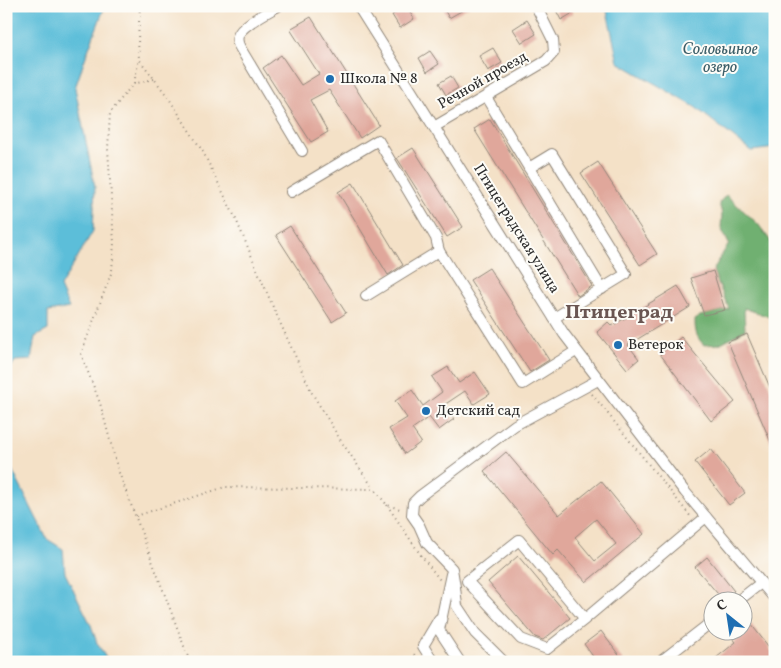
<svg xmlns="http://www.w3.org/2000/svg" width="781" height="668" font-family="Vollkorn,serif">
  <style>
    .forest { fill: #70b071; stroke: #4e6e4e }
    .water { fill: #5bbed9; stroke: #437482 }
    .building { fill: #e0a79b; fill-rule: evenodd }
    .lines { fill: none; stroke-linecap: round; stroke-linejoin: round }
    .minor-casing { stroke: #908679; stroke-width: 12 }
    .path { stroke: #908679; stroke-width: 2; stroke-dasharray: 1 4; stroke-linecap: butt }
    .minor { stroke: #fff; stroke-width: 10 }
    .poi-dot { fill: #1f6fb2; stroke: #fdfcf7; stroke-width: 2 }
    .labels { text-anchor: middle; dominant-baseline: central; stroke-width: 4; stroke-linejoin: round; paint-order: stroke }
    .poi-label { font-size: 15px; fill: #2b2b2b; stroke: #fdfcf7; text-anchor: start }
    .street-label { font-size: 15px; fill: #2b2b2b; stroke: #fdfcf7 }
    .water-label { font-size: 16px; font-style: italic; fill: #3c5e68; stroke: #fdfcf7 }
    .district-label { font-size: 20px; font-weight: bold; fill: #6a5652; stroke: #fdfcf7 }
  </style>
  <rect width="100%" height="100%" fill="#fdfcf7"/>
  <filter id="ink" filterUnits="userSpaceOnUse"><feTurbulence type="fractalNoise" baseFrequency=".02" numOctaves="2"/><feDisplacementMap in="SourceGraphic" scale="10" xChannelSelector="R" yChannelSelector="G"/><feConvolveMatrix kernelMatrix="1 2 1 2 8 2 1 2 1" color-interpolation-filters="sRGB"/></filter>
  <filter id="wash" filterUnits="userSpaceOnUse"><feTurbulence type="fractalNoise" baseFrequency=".0096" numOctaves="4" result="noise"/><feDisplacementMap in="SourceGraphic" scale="20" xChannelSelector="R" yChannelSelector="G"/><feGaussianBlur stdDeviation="1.12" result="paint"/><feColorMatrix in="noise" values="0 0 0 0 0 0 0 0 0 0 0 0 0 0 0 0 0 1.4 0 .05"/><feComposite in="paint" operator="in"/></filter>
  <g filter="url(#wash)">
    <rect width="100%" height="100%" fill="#f4e1c7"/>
    <!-- forest -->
    <path class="forest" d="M726,195l32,29 12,16 5,12v67l-31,-11 1,22 -26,14 -15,1c-8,-8 -9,-14 -9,-25l5,-4 29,-7 -16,-38 8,-15 8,-12 -8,-16 1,-14 -3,-11z"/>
    <!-- water -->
    <g class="water">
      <path d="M7,6h98l-19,50 -11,32 20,99 -2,44 -33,56 9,21 -21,4v18l-13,7 -4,23 -16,1 -9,14z"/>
      <path d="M606,6h152l17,4v138l-24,3 -56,-44 -77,-45z"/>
      <path d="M6,458l41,81 16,10 2,24 26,52 6,18 9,15 4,4h-104z"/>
    </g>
    <g id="blocks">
      <!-- building -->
      <g class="building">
        <path d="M406,6l8,13 -14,9 -8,-13z"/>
        <path d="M442,6h28l-21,12z"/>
        <path d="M554,6h15l4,7 -12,7z"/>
        <path d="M311,17l68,108 -19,13 -31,-48 -19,10 18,32 -17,10 -48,-74 18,-13 20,30 18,-11 -29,-45z"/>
        <path d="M527,20l9,14 -14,9 -9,-14z"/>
        <path d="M493,48l9,15 -14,8 -9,-15z"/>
        <path d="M430,51l9,13 -12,8 -8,-14z"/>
        <path d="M451,76l7,12 -12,7 -7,-12z"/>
        <path d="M490,119l102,167 -14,10 -104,-167z"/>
        <path d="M413,148l50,79 -16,10 -50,-79z"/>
        <path d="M598,162l59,92 -17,11 -59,-92z"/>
        <path d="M353,183l50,82 -15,10 -50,-83z"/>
        <path d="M290,226l56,87 -14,9 -56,-87z"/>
        <path d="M489,268l60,92 -19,12 -60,-92z"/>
        <path d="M713,271l12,39 -21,5 -13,-37z"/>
        <path d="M678,286l12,21 -62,38 11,14 -12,10 -30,-37 11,-10 4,4z"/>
        <path d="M747,334l28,65v53l-47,-110z"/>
        <path d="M681,337l54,65 -24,19 -51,-67z"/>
        <path d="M448,367l11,16 16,-11 15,22 -16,10 -9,-13 -21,14 10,14 -15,11 -10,-13 -17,12 9,13 -16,12 -16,-25 18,-11 -12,-17 17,-11 11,16 19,-14 -10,-15z"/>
        <path d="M711,449l34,44 -16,12 -34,-43z"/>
        <path d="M506,452l53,63 42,-34 43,53 -58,48 -28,-32 -5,5 -69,-84zM596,519l20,25 -21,17 -20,-24z"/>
        <path d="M518,556l52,62 -27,22 -8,-3 -47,-55z"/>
        <path d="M707,557l27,34 -11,9 -28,-33z"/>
        <path d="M744,615l31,40v7h-64l25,-20 -6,-7 5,-5h9z"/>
        <path d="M601,631l23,31h-27l-13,-18z"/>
      </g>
    </g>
  </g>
  <g filter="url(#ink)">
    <use href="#blocks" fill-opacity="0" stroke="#908679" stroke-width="1"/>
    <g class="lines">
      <defs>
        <g id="minor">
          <path d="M278,6c-10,6 -37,19 -40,30 -2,6 1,10 4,15l60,100"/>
          <path d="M358,6l206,328 121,158 90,107"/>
          <path d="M486,97l43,71"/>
          <path d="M434,127l112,-66 8,-9 -1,-12 -17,-34"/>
          <path d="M291,192l87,-52 58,98 3,13 84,133 53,-33"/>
          <path d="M366,296l73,-45"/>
          <path d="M554,318l72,-44 -74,-120 -23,14 73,121"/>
          <path d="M451,574l-12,56 21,32"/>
          <path d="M739,600l22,-17"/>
          <path d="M585,619l-38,30 -26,-10 -54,-58 52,-41 66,79 121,-102"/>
          <path d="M433,662l-10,-16 16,-27"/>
          <path d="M504,662l-29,-29 -18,-27 -2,-19 -3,-18 -25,-26 -8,-18 -7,-10 1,-12 7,-7 95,-71 83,-45"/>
          <path d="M660,662l54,-42"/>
        </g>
      </defs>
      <!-- minor casing -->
      <use href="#minor" class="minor-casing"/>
      <!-- path -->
      <g class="path">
        <path d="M140,6l-2,33 1,20 29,38 35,55 32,65 38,90 39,86 29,48 33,48"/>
        <path d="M154,79l-21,5 -23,29 -2,36 6,94 -2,28 -31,83 19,49 18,67 72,192"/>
        <path d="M134,83l5,-24"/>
        <path d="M592,394l99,123"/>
        <path d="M387,505l33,49 20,26"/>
        <path d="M136,516l89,-29 149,2 13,16 16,5"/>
        <path d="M407,662l9,-9"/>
      </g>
      <!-- minor -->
      <use href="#minor" class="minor"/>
    </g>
  </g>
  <!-- markers -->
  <g class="poi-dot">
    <circle cx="330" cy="79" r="5"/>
    <circle cx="618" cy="345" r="5"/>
    <circle cx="426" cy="411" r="5"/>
  </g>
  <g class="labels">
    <!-- poi labels -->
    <g class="poi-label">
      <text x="340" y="79">Школа № 8</text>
      <text x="628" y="345">Ветерок</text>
      <text x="436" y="411">Детский сад</text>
    </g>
    <!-- street labels -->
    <g class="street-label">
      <text transform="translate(483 81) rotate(-30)">Речной проезд</text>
      <text transform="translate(516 229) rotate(58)">Птицеградская улица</text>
    </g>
    <!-- water labels -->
    <g class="water-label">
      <text x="720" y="50">Соловьиное<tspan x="720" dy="18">озеро</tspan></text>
    </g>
    <!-- district labels -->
    <g class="district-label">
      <text x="619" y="313">Птицеград</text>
    </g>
  </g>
  <!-- margin -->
  <rect width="781" height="668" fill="none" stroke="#fdfcf7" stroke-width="25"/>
  <!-- north arrow -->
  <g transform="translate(728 616) rotate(330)"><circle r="24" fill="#fdfcf7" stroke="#a9a8a5"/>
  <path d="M0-4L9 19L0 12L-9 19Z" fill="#1f6fb2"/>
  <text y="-8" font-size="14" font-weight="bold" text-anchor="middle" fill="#2b2b2b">С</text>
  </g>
</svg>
